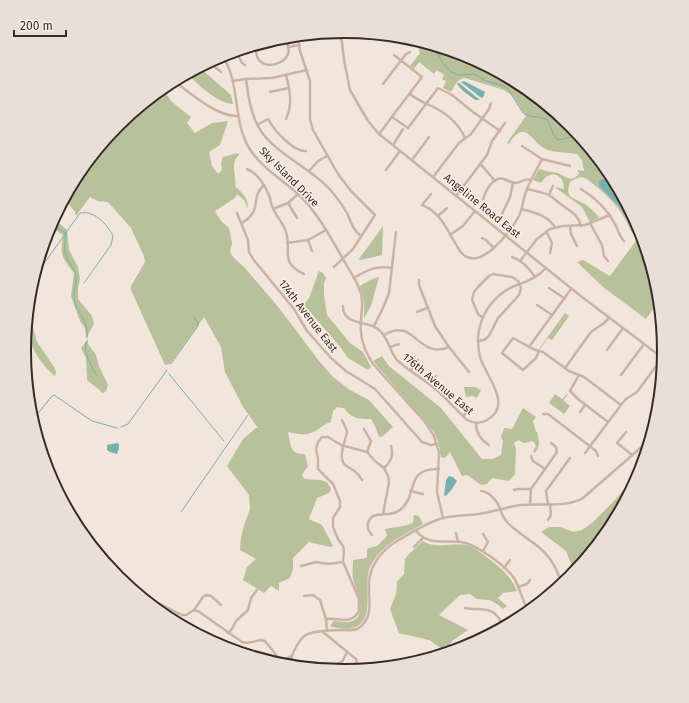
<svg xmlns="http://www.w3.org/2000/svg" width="689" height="703" font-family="'Fira Sans',sans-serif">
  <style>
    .green { fill: #b8c19a }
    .water { fill: #79afad }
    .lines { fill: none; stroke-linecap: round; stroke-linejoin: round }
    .stream { stroke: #79afad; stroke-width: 1 }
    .minor { stroke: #cab3a6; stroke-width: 2.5 }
    .labels { text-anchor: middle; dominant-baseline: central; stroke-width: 3; stroke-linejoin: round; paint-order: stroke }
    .street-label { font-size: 11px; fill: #362b27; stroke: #faefe7 }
    .rim { fill: none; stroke: #362b27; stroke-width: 2 }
  </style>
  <rect width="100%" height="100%" fill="#f2e5db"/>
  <!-- green -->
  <g class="green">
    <path d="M416,40l51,15 56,30 48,40 40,49 30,55 18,60 1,10 -14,20 -43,-32 -26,-25 6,-2 27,16 28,-38c-5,-2 -9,-11 -12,-17 -9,-18 -24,-30 -39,-42 -7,-3 -11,-1 -17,3 -6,17 4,16 15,22 6,4 10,9 14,13l-9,5 -8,-15 -26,-19v-1l8,2c0,-16 -15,-20 -23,-6l-8,-3 6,-11c6,2 12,3 19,4 7,3 14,11 21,0l-2,-2 1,-1 6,1 -2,-11 -5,-6c-10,-2 -20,-1 -29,-4 -17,-6 -22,-34 -39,-6l-2,-1 19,-27 -13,-20 -9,-6 -39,-12c-8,1 -10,7 -14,14l-8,-4 3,-7 -4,-2 2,-4 -7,-5 -3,4 -15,-12 -5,7 -4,-3 10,-13z"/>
    <path d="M199,67l32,28 2,9c-15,0 -35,-20 -46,-30z"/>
    <path d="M162,88l10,14 19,15 -4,6 8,10 17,-10 16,-2 -8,24 -11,7 3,14 6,8 4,-4 -1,-7 2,-6 15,-4 1,2c-10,9 -2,21 -4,31 7,7 13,11 13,22l-4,-8 -7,-6 -2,4 -20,13 6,10 8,7 3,15 -2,9 4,6 11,10 34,40 40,53 14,16 17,13 19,10 24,27 -10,9 -4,1 -4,-11 -4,-7c-13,0 -19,0 -27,-11l-7,-1 -4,4 -2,11c-8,2 -13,9 -20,11 -8,3 -16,0 -23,-1 3,14 1,22 17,22l3,12 -6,9 2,4 16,1 7,2 4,7 -2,4 -12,5 -8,21 13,6 11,21 -3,1 -21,-5 -16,16v11l-3,9 -11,5v8l-8,-5 -7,7 -21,-13 4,-13 9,-8 -16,-9 1,-13 4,-15 5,-13 -1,-14 -22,-29 16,-27 13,-11h2l-15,-21 -18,-35 -4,-25 -17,-30 -34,47 -5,1 -34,-75v-4l14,-24 -1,-6 -13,-28 -23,-26 -10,-1 -8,-4 -14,19 -1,-4 -10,-13 13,-26 40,-48z"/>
    <path d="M53,223l7,1 7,6 2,20 9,17 2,12 -2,9v11l14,17 2,8 -8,14 -1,-10 -5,-7 -9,-25 3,-23c-7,-9 -14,-16 -12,-29 0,-3 1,-6 1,-9l-8,-5 -4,-5z"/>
    <path d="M383,226l-1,29 -22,5 -1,-1z"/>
    <path d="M319,271l4,2 3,5 -2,6v11l3,20 23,28 13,9 8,15 -3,3 -20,-12 -7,-10 -37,-43 5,-7z"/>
    <path d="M379,277l-8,29 -7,12v-17l-4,-15 10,-6z"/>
    <path d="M28,308l9,34 17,25 2,5 -1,4c-15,-12 -28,-33 -28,-52 0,-5 1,-11 1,-16z"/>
    <path d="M565,313l4,3 -17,24 -4,-2 -8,11h-1z"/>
    <path d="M88,339v5l8,11 3,11 9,19 -2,6 -3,2 -16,-13v-2l-1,-20 -5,-10z"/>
    <path d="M382,356l7,10 52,42 41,51h11l8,-4 2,-14 -2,-4 3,-9 8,1 11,-21 13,9 -3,4 3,11h1c2,9 4,13 -2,21l-2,-2 3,-5 -3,-5 -9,2 -5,-3 -5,3 2,6 -1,25 -6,7 -17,-3 -5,6 -6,1 -14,-10 -5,1 -12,-24 -5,6 -4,-1 -3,-16 -4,-9 -61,-71z"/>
    <path d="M464,387h11l6,3 -4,8 -5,-2 -6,1z"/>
    <path d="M555,394l7,5 5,-5 1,1 -5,5 7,6 -6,8 -15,-11z"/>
    <path d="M642,468l-1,6 -30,56 -36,44 -9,-23 -25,-19 8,-5h11l14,5 8,-2 10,-7 21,-21z"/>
    <path d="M414,515l5,1 4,8c-19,11 -41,20 -52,41 -10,18 7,56 -18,63 -6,2 -15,0 -21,-1l-2,-1 4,-5c5,0 9,2 15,1 21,-4 7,-31 4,-43 -1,-5 0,-13 0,-19l14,-2v-9l2,-1 8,-2 10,-10 -2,-7c10,-2 19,-2 28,-6z"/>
    <path d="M423,541c12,8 29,2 43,4 7,1 12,6 18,10 14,11 26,19 33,36l-14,2 -5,5 9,8 -4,3 -6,-5 -7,-4 -13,-1 -7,-5 -10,1 -21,20 29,15 -15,10 -8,11 -16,-11 -30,-7 -9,-24 6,-15 1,-12 7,-8 1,-15 5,-6z"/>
  </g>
  <!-- water -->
  <g class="water">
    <path d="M464,81l21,11 -2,6 -3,-1 -19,-15z"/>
    <path d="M459,83l21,17h-4c-6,-4 -16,-10 -19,-17z"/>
    <path d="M603,179l10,3 7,9 9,15 3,11 -1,5 -3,-2 -9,-14 -20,-20v-5z"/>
    <path d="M117,443l2,1v4l-2,6 -7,-2 -3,-2v-5z"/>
    <path d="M449,476l4,1 4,4 -5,8 -6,7 -2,-1 2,-15z"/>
    <path d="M182,626l27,7 19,13 23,8 6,4 -35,-10z"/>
  </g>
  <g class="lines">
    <!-- stream -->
    <g class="stream">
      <path d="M424,42l3,5 11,7 5,9 8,9 8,3 15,-1 12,7 15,4 7,4 15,24c7,5 17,3 25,7l6,16 4,4 14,-3 11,2"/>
      <path d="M602,162l-1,7 6,5h4"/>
      <path d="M52,223l5,5 9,5c-1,8 -3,19 2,27 3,6 7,9 8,16 1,10 -4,17 -1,28 5,12 14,19 12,34"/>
      <path d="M36,275l44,-62c14,-3 27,11 33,23l-2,9 -27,38"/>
      <path d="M86,342c-3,12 6,25 11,34"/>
      <path d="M171,364l27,-38v-4l-4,-4"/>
      <path d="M169,374l55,67"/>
      <path d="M32,421l19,-24 3,-2 38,26 25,7"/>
      <path d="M121,427l7,-3 39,-54"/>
      <path d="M181,512l67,-97"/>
    </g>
    <!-- minor -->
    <g class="minor">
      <path d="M338,32l4,10 2,18 6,30 18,31 11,13 203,163 82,62"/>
      <path d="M298,36l2,15 10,30v38l3,11 25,44 13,17 24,24 -22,34 -19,18"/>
      <path d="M257,45c-8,35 51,18 25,-8"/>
      <path d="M288,47l11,-2"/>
      <path d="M236,51l6,12 3,2"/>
      <path d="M222,55c19,28 10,64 27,93 12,19 32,31 49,46 19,18 32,42 45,65 5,9 12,19 16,29 7,15 0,29 2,45 1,12 6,21 12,31l52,58 9,14 5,17 -2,39 6,26"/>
      <path d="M209,62l12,10"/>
      <path d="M246,79c6,48 14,59 54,86 12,9 24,16 33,28 5,6 10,13 14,20 4,9 6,17 14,23"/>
      <path d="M174,81c16,12 43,36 64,35"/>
      <path d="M233,81l13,-2 26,-1 35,-8"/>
      <path d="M383,84l23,-30 4,-2"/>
      <path d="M270,92l19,-4"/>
      <path d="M410,94c8,7 18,10 27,15 12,6 23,17 28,29"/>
      <path d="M392,117l16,11 30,-40 14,7 21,17 27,19"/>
      <path d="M286,119c7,-14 4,-29 0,-44"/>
      <path d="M257,125l11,-6c6,11 25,33 38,32"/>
      <path d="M379,134l43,-57 -28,-22"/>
      <path d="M393,145l10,-16"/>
      <path d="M522,146l20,13 28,7"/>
      <path d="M412,160l17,-23"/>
      <path d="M480,164l5,5 10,12"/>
      <path d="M247,169c10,4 18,17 22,26 2,5 2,11 5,15 3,8 10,14 12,22 6,20 -7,30 18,42"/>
      <path d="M386,170l14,-19"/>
      <path d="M309,171l9,-10 9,-5"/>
      <path d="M433,177l26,-34 12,-9 18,-25 2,-6"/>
      <path d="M527,189c7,2 15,3 22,6 5,3 8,7 13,10 9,7 16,9 19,21"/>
      <path d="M581,189c15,9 26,20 34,35 3,5 4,12 9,17"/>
      <path d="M431,194l-9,11c20,7 27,30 38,46 18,25 51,-20 59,-35 4,-8 4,-18 8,-27 4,-10 10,-20 15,-30"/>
      <path d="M549,195l4,-9"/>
      <path d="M456,196l31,-41 5,-14 13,-18"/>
      <path d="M483,199c3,-8 10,-23 21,-20 5,2 7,4 12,4 6,-1 9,-5 15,-3"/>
      <path d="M288,203l9,15"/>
      <path d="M273,209l15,-6 10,-9"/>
      <path d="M522,209c13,4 25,6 33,18"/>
      <path d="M237,213l11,27 1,12 4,7 41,50 13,22 24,27 15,13 29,18 47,53 9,3 6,-1"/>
      <path d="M502,214l8,-17 3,-14"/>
      <path d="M438,216l9,-8"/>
      <path d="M242,223c22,-14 7,-24 22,-38"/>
      <path d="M590,223l12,22 2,11 4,5"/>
      <path d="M570,226l1,8 6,12"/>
      <path d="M546,231l6,12 -2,10"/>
      <path d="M450,235l13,-9 12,-15"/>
      <path d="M482,238l4,2 8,8"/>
      <path d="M308,240l4,11"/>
      <path d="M287,243l21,-3 18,-10"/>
      <path d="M512,257c10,3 17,11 23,20"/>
      <path d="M520,261l17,-22 13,-10 13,-3 22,-1 25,-10"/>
      <path d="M354,278c13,-8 23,-13 38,-10"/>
      <path d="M419,280v5l16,41 14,21 20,25"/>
      <path d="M549,288l15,10"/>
      <path d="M537,305l15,10"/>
      <path d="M343,306c-1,19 25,15 35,23 11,8 11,22 19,31 9,9 22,16 32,24 14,10 25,24 38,36 6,3 14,4 20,0 27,-15 -2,-45 -7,-63 -2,-9 -3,-18 -1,-27 4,-21 19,-38 38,-45 11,-4 21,-8 29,-17"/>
      <path d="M417,312l10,-4"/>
      <path d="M374,326l9,-18 6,-15 7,-61"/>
      <path d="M384,335c31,-19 33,25 65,12"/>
      <path d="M478,341l6,-1 5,-4 9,-18 21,-23 2,-7 -3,-7 -6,-4 -19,-3 -4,2 -11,11 -4,5 -2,8 6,14 5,4"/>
      <path d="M390,347l9,-3"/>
      <path d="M529,347l42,-58"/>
      <path d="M607,350l16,-22"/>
      <path d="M539,351l-3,7 -13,12 -21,-17 11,-15 20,11 10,3 26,19 15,6 37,28"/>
      <path d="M565,368l26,-36 13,-9 5,-5"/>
      <path d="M411,370l7,-10"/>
      <path d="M579,375l-9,16 8,8 30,23"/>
      <path d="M621,375l23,-31"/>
      <path d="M429,384l7,-8"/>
      <path d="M447,399l5,-6"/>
      <path d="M580,412l5,-7"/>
      <path d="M543,414h5l48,37 2,5"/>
      <path d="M463,416l7,-7"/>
      <path d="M342,420l5,11c-1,11 -12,29 1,36 7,4 10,6 14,13"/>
      <path d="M476,423c0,9 5,17 13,22"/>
      <path d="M364,429l7,12 -4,11"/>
      <path d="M626,432l-9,11 15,12"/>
      <path d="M585,453l36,-48 5,-6 11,-7 25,-34"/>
      <path d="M531,456l2,5 12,8"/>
      <path d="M384,468c7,-7 10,-12 7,-22"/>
      <path d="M514,490l4,-1h13"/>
      <path d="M410,491l13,3"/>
      <path d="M481,491c4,0 5,1 8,3 14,11 9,18 18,28 18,19 36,21 49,47 3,6 5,11 4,18"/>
      <path d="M530,504l1,-15 26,-37 -1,-5 -5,-4"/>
      <path d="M548,504l-2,-13 24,-33"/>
      <path d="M548,520l3,-5 -1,-11"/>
      <path d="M416,531c13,15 28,9 45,11 15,2 45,24 53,36 6,10 9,23 14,34"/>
      <path d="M456,533l2,9"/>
      <path d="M372,535c-3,-3 -5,-7 -4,-11 3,-16 22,-5 32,-14 19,-15 4,-42 39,-41"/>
      <path d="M414,547l9,-9"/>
      <path d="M483,551l5,-9 -5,-8"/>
      <path d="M301,566l15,-4 12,2 15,-2"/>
      <path d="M504,568l6,-8"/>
      <path d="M518,587l9,-3 3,-4"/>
      <path d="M304,596l9,-1 7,5 6,19 1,12"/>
      <path d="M141,597l19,7 22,11h4l8,-5 4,1 44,31c10,3 15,-4 23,-1l20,25"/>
      <path d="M465,608c15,3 28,-3 36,14"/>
      <path d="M194,610l9,-13 3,-2 5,1 10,9"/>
      <path d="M326,619c12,-2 22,6 31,-5l2,-3v-12l-16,-37 1,-12 -1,-4 -5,-7 -5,-12v-9l7,-11v-6l-7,-17 -15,-15v-11l-2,-9 2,-7 4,-5h6l13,8 26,7 8,9 9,7 4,8 1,6 -6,32"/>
      <path d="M323,632l33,27 3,12"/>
      <path d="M228,633l4,-4 4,-8 12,-11 3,-12 6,-8"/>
      <path d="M483,639c12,-17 30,-22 49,-29"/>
      <path d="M279,658l7,1 5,-3"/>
      <path d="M332,666l10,-4 5,-10"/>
      <path d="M292,667c-2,-8 0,-13 4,-20 2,-3 4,-7 7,-10 7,-6 29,-7 39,-7 5,0 10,1 15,-1 18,-10 11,-30 12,-47 1,-17 13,-32 28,-41 12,-7 26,-16 40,-21 13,-5 28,-4 42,-6 14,-2 27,-7 41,-9 19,-2 47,3 63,-7l69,-60"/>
    </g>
  </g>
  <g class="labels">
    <!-- street labels -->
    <g class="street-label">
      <text transform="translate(289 177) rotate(45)">Sky Island Drive</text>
      <text transform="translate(482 206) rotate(39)">Angeline Road East</text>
      <text transform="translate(308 316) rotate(52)">174th Avenue East</text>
      <text transform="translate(438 384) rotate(40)">176th Avenue East</text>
    </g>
  </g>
  <!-- crop -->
  <path d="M0 0H689V703H0ZM31 351a313 313 0 1 1 626 0a313 313 0 1 1-626 0Z" fill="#eadfd8" fill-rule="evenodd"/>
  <path class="rim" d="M31 351a313 313 0 1 1 626 0a313 313 0 1 1-626 0Z"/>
  <!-- scale -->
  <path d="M14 30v6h52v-6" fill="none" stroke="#362b27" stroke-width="2"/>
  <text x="20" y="30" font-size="12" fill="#362b27" stroke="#faefe7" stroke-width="3" paint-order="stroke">200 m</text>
</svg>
